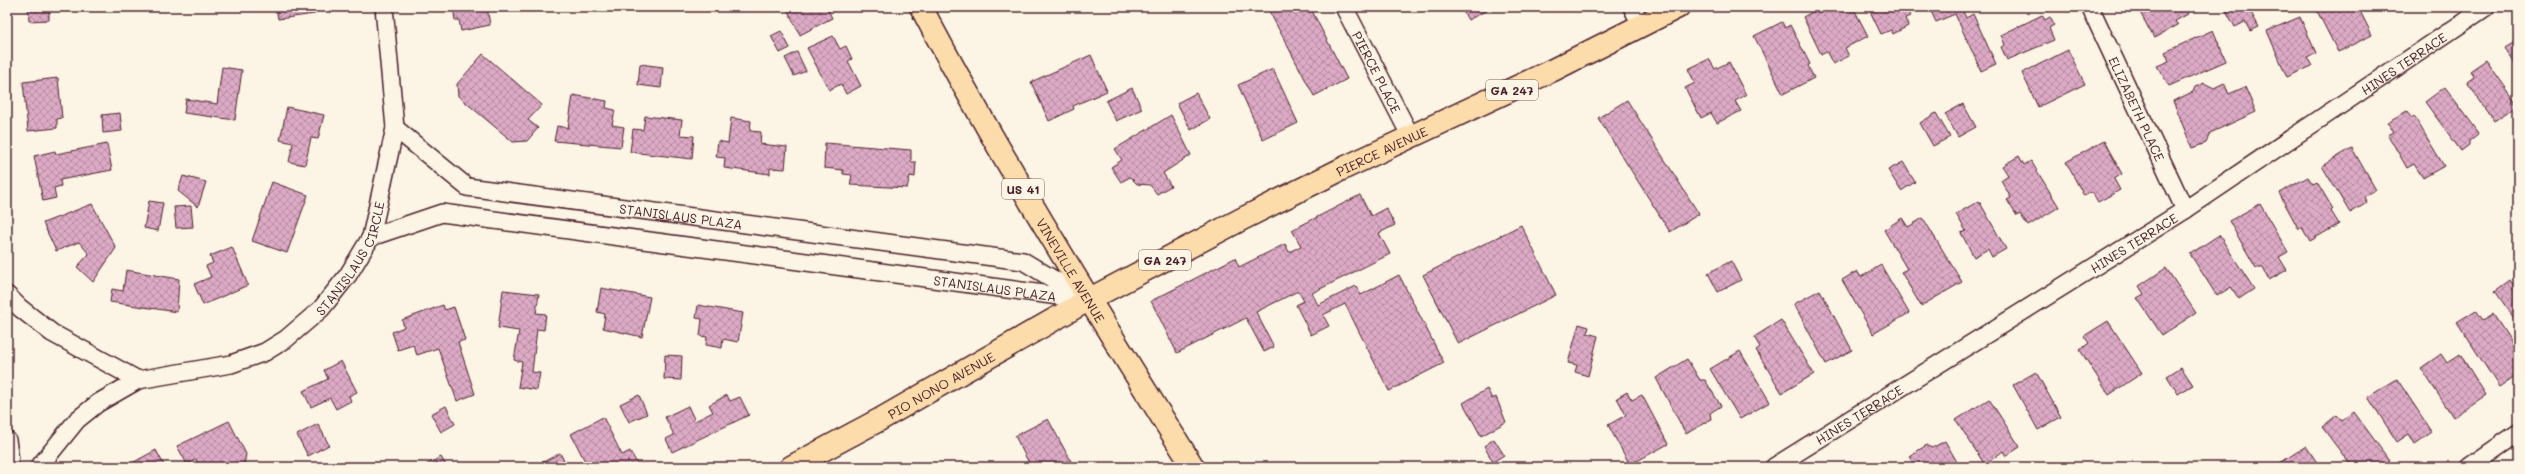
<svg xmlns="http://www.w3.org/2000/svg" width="2525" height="474" font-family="Mali,sans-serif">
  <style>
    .building { fill: url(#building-cross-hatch); stroke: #4a1f2b }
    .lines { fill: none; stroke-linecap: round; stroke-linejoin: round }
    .street-casing { stroke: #4a1f2b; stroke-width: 20 }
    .primary-casing { stroke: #4a1f2b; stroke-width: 25 }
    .street { stroke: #fcf5e5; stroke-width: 17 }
    .primary { stroke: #fddcac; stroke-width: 22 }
    .labels { text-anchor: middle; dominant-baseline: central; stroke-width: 3.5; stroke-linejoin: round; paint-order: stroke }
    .shield { fill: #fcf5e5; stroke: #7f5f63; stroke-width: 1 }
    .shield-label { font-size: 12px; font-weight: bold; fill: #4a1f2b }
    .street-label { font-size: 13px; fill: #4a1f2b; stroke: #fcf5e5 }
  </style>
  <defs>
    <pattern id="building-cross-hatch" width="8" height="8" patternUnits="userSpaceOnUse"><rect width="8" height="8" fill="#ddaac6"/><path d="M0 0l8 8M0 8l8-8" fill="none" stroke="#b58aa1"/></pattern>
  </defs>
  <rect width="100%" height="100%" fill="#fcf5e5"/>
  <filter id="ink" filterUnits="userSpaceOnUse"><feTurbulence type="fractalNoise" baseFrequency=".025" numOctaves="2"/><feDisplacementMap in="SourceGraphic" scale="8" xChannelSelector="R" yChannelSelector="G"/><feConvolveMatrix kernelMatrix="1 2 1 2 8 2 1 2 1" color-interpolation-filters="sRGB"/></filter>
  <g filter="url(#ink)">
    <!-- building -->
    <g class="building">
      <path d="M20,7h29v13l-20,1 -1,-13z"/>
      <path d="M276,7h38l1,7 -37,5z"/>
      <path d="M453,7h34l3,18 -29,6 -2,-11h-4z"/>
      <path d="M786,7h44l-3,1 5,10 -32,17z"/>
      <path d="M1267,7h43l37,72 -33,17z"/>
      <path d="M1461,7h32l-25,13z"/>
      <path d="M1815,7h38l15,29 -23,12 4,8 -16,8 -7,-13 -5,3 -18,-37 13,-7z"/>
      <path d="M1868,7h38l4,9 -5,2 3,8 -15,8 -2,-4 -10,4z"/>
      <path d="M1929,7h39l-6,2 4,9 7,-4 23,50 -15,7 -26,-57 -19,8z"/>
      <path d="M2137,7h57l-7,4 1,3 -13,7 3,4 -24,13z"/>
      <path d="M2224,7h24l11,20 -9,4 -5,-9 -10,5z"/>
      <path d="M2315,7h43l14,28 -34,17z"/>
      <path d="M2042,15l3,5 5,-3 4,8 -5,3 5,12 -47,20 -6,-13 4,-2 -4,-10z"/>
      <path d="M2300,17l16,36 -9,4 5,9 -25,11 -20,-46z"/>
      <path d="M1782,22l3,6 5,-3 20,39 -2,2 6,12 -31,16 -29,-58z"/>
      <path d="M2213,30l13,31 -57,25 -12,-20 12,-5 -4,-9z"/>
      <path d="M781,31l9,17 -10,5 -9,-17z"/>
      <path d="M833,36l7,13 6,-3 6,13 -4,2 13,25 -15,8 -5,-10 -12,6 -22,-42z"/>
      <path d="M2518,40v29l-13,-21z"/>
      <path d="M2068,50l17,34 -47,23 -16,-34z"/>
      <path d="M797,52l9,19 -12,5 -9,-18z"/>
      <path d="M483,54l59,51 -14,15 10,8 -11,13 -14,1 -55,-46 -1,-12z"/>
      <path d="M1091,55l16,36 -34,15 1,3 -25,12 -18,-39z"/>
      <path d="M1709,59l6,10 14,-7 17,33 -11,6 6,10 -24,12 -6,-10 -10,5 -16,-30 10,-5 -7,-14z"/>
      <path d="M2486,60l32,45 -24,16 -27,-39 7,-5 -4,-6z"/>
      <path d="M640,64l23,3 -2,21 -23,-3z"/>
      <path d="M222,67l20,3 -7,50 -51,-7 2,-14 31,5z"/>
      <path d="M1273,69l25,54 -35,17 -25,-55z"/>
      <path d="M58,78l4,40 -5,1v9l-29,3 -5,-49z"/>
      <path d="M2204,83l10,5 10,-5 5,11 16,-7 11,25 -46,21 -4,10 -14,5 -19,-47 20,-9 2,-5z"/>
      <path d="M2445,87l34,46 -10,8v4l-8,6 -36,-49z"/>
      <path d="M1132,88l10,21 -26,12 -10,-20z"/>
      <path d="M1196,93l14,26 -19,11 -14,-27z"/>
      <path d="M573,95l34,6 -1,7 9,2 -3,15 12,2 -3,20 -67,-6 3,-15 11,2z"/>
      <path d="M1627,100l72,114 -29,18 -72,-114z"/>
      <path d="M1963,104l13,23 -18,10 -13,-23z"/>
      <path d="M287,107l37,8 -6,24 -7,-1 -6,27 -16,-3 4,-19 -13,-3z"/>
      <path d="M2407,111l4,7 3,-2 30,50 -21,12 -9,-14 -7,4 -19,-33 6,-3 -7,-10z"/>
      <path d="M120,113l2,18 -19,2 -1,-18z"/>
      <path d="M1936,113l14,24 -17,9 -13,-23z"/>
      <path d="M1171,115l20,40 -28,18 8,13 -14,8 -7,-9 -13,-1 -7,-7 -9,5 -10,-15 11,-7 -7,-11z"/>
      <path d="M645,116l37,4 -2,15 14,1 -2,23 -62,-7 3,-23 10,1z"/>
      <path d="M731,118l20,3 -1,10 11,1 -1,12 27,3 -2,22 -15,-1v6l-46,-6 1,-10 -9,-1 2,-16 10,2z"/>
      <path d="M2104,141l18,33 -8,5 6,11 -22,12 -6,-10 -8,4 -18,-34z"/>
      <path d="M825,143l86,7v12h5l-1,15 -5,-1 -3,12 -57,-3 2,-10 -9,-1v-4l-19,-2z"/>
      <path d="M107,144l5,26 -52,10 1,6 -7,2 2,10 -13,3 -9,-45 21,-5 1,3z"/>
      <path d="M2352,148l24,42 -12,7 3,6 -17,10 -28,-47z"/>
      <path d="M2019,156l5,9 7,-4 28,46 -31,19 -8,-12 -3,2 -10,-16 4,-2 -10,-18 7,-5 -6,-9z"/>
      <path d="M1903,162l12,20 -14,9 -13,-21z"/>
      <path d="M183,176l23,6 -8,25 -20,-16z"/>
      <path d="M2308,177l5,7 4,-2 16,27 -2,2 8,13 -29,17 -8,-13h-4l-19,-35z"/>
      <path d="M272,182l36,13 -21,58 -35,-12z"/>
      <path d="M1360,195l11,21 15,-8 9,17 -16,8 11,21 -78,39 6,12 38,-19 5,9 38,-20 45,88 -55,28 -44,-87 -22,11 6,11 -18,9 -15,-30 8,-4 -6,-10 -42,21 18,35 -10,5 -18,-34 -69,35 -26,-52 84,-43 4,9 46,-23 4,8 12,-6 -9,-16z"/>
      <path d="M149,201l14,2 -5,28 -14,-3z"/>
      <path d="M1979,201l27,48 -14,8 -4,-8 -14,8 -13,-24 5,-2 -10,-17z"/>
      <path d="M92,204l24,44 -23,34 -16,-15 12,-13 -10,-12 -23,9 -13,-28z"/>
      <path d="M2260,204l28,48 -9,5 8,13 -18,10 -6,-12h-7l-27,-47z"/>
      <path d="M191,206l2,21 -17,1 -2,-21z"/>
      <path d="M1902,218l6,9 15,-9 39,64 -41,24 -20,-34 6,-3 -23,-39z"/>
      <path d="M1521,225l35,70 -98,49 -35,-69z"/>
      <path d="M2219,235l35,54 -15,10 -8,-12 -14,9 -27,-42z"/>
      <path d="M232,247l16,38 -45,20 -9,-21 17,-7 -5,-11 7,-3 -3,-7z"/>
      <path d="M1731,261l10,19 -23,12 -10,-19z"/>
      <path d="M1881,265l28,48 -36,21 -31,-54 15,-9 4,6z"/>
      <path d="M2166,268l30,45 -34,22 -25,-37 7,-4 -5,-8z"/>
      <path d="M126,270l53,9 -2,33 -67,-10 2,-13 11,2z"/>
      <path d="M2510,280l8,11v39v-6l-23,-33z"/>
      <path d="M601,288l49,9 -8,40 -39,-9 2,-14 -8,-2z"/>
      <path d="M503,290l36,4 -3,19 10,1 -2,16 -7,-1 -5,43 8,1 -3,17 -19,-3 4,-25 -8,-2 5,-29 -21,-3z"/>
      <path d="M1820,290l32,60 -26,14 -32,-60z"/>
      <path d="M443,305l2,5 9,-3 11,33 -7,2 17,52 -18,7 -19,-53 -21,7 -4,-10 -15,5 -6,-18 12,-5 -2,-7z"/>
      <path d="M698,305l45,8 -5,29 -15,-3 -1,9 -16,-3 1,-8 -7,-1 2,-17 -6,-1z"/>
      <path d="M2476,310l7,10 10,-6 25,38v22l-19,13 -42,-65z"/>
      <path d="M1781,320l33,54 -32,19 -26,-43 4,-3 -6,-10z"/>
      <path d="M2108,321l34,52 -33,22 -29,-45 9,-7 -5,-7z"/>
      <path d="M1579,324l10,3 -2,6 11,3 -10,40 -13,-4 2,-7 -9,-2z"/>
      <path d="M1740,351l30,51 -30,17 -30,-50z"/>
      <path d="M2441,354l6,9 13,-9 26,41 -33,22 -32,-49z"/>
      <path d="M665,355l17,1 -1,24 -17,-1z"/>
      <path d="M1687,359l13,21h5l16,26 -11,7 1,6 -25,15 -30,-56z"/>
      <path d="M341,361l16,31 -8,4 2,5 -15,8 -6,-11 -19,9 -8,-16 25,-12 -4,-9z"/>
      <path d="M2181,367l12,18 -15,9 -11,-18z"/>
      <path d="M2036,372l25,45 -23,13 -25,-45z"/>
      <path d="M2397,379l35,53 -17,12 -6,-10 -12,8 -29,-45z"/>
      <path d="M1487,389l5,10 4,-2 10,25 -25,14 -18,-33z"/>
      <path d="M1627,392l5,8 10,-5 26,49 -38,21 -22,-40 18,-10 -9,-17z"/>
      <path d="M639,395l8,19 -18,8 -9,-18z"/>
      <path d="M727,395l3,6 10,-4 9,18 -77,37 -6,-13 8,-4 -9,-18 23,-11 7,15 18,-9 -4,-7z"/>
      <path d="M1989,399l31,48 -14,9 -3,-5 -18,14 -29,-45z"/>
      <path d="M446,406l9,18 -14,8 -10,-18z"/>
      <path d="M2354,412l35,48 -9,7h-28l-30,-40 15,-12 5,6z"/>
      <path d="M603,417l19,38 8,-4 9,16h-51l-17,-33z"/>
      <path d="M1048,419l26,48h-43l-16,-31z"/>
      <path d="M229,421l17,33 -2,11 -4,2h-40l-4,-8 -9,5 -10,-18z"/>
      <path d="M318,424l11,21 -21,11 -11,-21z"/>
      <path d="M1494,439l10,16 -11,7 -9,-16z"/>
      <path d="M1945,441l15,26h-45l-6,-11 18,-11 5,3z"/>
      <path d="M2306,446l14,21h-41l-2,-2z"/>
      <path d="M156,450l9,17h-40z"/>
      <path d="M560,453l7,14h-33z"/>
      <path d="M441,457l6,10h-20l-1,-2z"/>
    </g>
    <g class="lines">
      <defs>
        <g id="street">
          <path id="s1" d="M1344,7l67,130"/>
          <path d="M1632,7l9,18"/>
          <path id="s2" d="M2090,7l95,203"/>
          <path id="s3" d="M395,128l72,59 556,74 65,39"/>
          <path id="s4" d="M371,237l71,-24 639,86"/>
          <path id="s5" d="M7,295l13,13 32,25 86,47 93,-16 34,-12 21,-13 35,-30 27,-34 23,-38 24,-109 -11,-121"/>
          <path d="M7,440l4,27"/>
          <path d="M39,467l38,-47 21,-17 40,-23"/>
          <path id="s6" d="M1774,467l411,-257 301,-203"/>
          <path d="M2469,467l49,-34"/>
        </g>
        <g id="primary">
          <path id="s7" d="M921,7c83,158 178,309 272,460"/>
          <path id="s8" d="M791,467l88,-47 209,-120 154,-81 102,-51 207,-97 127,-64"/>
        </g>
      </defs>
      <!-- street casing -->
      <use href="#street" class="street-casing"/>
      <!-- primary casing -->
      <use href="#primary" class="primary-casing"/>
      <!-- street -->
      <use href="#street" class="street"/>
      <!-- primary -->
      <use href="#primary" class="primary"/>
    </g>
  </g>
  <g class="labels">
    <!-- shield labels -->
    <g class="shield">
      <rect x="1486" y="80" width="52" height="20" rx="3"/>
      <rect x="1002" y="179" width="42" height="20" rx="3"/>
      <rect x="1139" y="250" width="52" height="20" rx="3"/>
    </g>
    <g class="shield-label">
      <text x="1512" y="90">GA 247</text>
      <text x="1023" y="189">US 41</text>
      <text x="1165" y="260">GA 247</text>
    </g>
    <!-- street labels -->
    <g class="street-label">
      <text stroke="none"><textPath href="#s6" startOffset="748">HINES TERRACE</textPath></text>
      <text stroke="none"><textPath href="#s1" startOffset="73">PIERCE PLACE</textPath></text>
      <text stroke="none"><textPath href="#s2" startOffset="112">ELIZABETH PLACE</textPath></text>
      <text stroke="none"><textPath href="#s8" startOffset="670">PIERCE AVENUE</textPath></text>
      <text stroke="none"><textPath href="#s3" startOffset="309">STANISLAUS PLAZA</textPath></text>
      <text stroke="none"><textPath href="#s6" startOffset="424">HINES TERRACE</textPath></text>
      <text stroke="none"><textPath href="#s5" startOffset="418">STANISLAUS CIRCLE</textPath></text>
      <text stroke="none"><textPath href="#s7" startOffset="303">VINEVILLE AVENUE</textPath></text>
      <text stroke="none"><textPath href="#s4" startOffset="633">STANISLAUS PLAZA</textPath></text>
      <text stroke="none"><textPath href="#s8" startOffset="171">PIO NONO AVENUE</textPath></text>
      <text stroke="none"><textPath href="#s6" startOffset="100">HINES TERRACE</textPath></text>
    </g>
  </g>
  <!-- margin -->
  <rect width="2525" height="474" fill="none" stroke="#fcf5e5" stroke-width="24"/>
  <rect x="12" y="12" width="2501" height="450" fill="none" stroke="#4a1f2b" stroke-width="1.5" filter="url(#ink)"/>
</svg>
